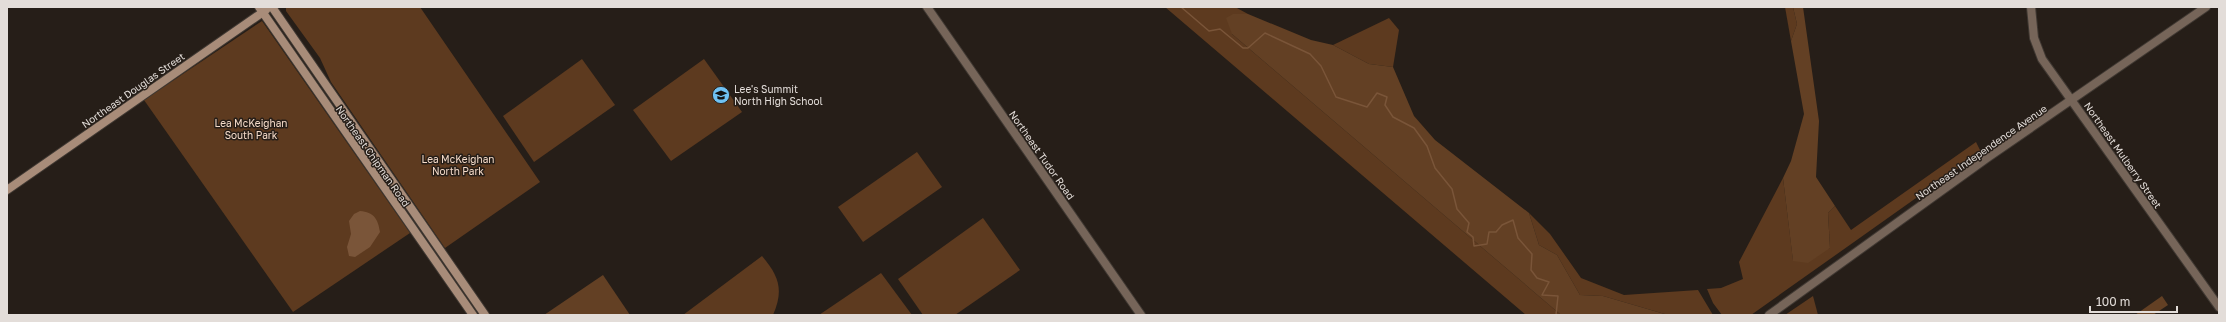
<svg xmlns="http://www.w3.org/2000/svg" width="2226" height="322" font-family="'Golos Text',sans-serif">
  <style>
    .green { fill: #5d3a1f }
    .forest { fill: #634024 }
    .water { fill: #7a5539 }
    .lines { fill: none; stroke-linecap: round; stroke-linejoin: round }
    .stream { stroke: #7a5539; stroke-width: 1.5 }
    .tertiary-casing { stroke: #403933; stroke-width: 10 }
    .secondary-casing { stroke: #403933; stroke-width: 10 }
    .tertiary { stroke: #766559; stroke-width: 8 }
    .secondary { stroke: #a88c79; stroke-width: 8 }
    .labels { text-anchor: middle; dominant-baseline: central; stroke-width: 3; stroke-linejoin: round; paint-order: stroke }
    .poi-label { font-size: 10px; fill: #e3ddd9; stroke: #261e18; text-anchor: start }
    .street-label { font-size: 10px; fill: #e3ddd9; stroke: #261e18 }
    .park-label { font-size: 10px; fill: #f5dbc9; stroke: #261e18 }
  </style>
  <rect width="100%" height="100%" fill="#261e18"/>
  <!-- green -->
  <g class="green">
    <path d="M286,7h134l120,175 -95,66 -114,-166 -11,-24 -34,-47z"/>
    <path d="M1165,7h70l13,7h-14l-2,20 329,281h-35z"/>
    <path d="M1785,7h8l4,17 -6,17z"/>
    <path d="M1389,18l10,12 -6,37 -24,-3 -36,-19z"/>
    <path d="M262,21l148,212 -117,79 -149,-212z"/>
    <path d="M582,59l33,46 -81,57 -31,-46z"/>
    <path d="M704,59l38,53 -71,49 -38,-51z"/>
    <path d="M1976,142l5,10 -230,163h-29l-9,-12 -6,-14 14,-1 22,-9 -4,-17 44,-84 10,82 37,-12 -2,-35 7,-7 16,24z"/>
    <path d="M917,152l25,35 -79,55 -25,-35z"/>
    <path d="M1529,213l21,21 31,44 43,17 74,-5 15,25h-45l-65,-19 -23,-1 -23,-40 -18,-10z"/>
    <path d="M983,218l37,52 -65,45h-32l-25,-36z"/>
    <path d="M762,256c17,20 22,34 11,59h-90z"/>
    <path d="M881,273l31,42h-93z"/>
    <path d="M1813,296l5,19h-33z"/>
  </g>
  <!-- forest -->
  <g class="forest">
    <path d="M1793,7h10l16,114 -3,56 19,29 -7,7 2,35 -22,15 -15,-2 -10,-83 8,-17 13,-47 -13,-73 6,-17z"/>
    <path d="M1233,14h15l63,26 22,5 36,19 24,3 21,49 21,24 94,73 10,32 18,10 23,40 23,1 65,19h-107l-329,-281 -6,-16z"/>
    <path d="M603,275l27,40h-86z"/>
    <path d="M2162,296l6,9 -15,10h-18z"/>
  </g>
  <!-- water -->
  <path class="water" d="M360,211c14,1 18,8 20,21l-10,15 -15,10 -6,-1 -2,-9 4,-13 -2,-13 5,-7z"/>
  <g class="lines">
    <!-- stream -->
    <path class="stream" d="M1181,7l28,24 11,-2 23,19h5l17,-15 45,21 11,12 15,31 31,10 10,-14 10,4 -2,8 8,12 21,11 13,18 8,22 17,21 5,20 12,14 -2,9 6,5 1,9 13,-2 2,-12h7l6,-7 11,-5 5,18 14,16 -1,16 6,8 12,4 -7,13 16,1 -2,19"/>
    <defs>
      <g id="tertiary">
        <path d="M927,7l214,308"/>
        <path d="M2031,7l3,31 8,21 177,248"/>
        <path d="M1769,315l218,-157 219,-151"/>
      </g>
      <g id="secondary">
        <path d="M259,7l214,308"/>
        <path d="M272,7l213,308"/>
        <path d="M7,190l259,-180"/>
      </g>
    </defs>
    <!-- tertiary casing -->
    <use href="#tertiary" class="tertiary-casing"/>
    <!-- secondary casing -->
    <use href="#secondary" class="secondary-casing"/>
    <!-- tertiary -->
    <use href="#tertiary" class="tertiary"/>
    <!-- secondary -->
    <use href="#secondary" class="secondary"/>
  </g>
  <!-- icons -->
  <defs>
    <symbol id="school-disc" viewBox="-11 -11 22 22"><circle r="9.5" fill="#6fc2f4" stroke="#261e18"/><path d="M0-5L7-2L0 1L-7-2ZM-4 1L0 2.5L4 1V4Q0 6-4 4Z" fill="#111"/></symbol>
  </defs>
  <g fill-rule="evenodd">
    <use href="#school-disc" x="711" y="85" width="20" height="20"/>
  </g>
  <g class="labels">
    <!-- poi labels -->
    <g class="poi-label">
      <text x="734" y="89">Lee's Summit<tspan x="734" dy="12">North High School</tspan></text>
    </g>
    <!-- street labels -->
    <g class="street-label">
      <text transform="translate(133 90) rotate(-35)">Northeast Douglas Street</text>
      <text transform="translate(1981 152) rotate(-35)">Northeast Independence Avenue</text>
      <text transform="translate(1042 155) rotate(55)">Northeast Tudor Road</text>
      <text transform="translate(2123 155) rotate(55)">Northeast Mulberry Street</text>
      <text transform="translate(373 156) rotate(55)">Northeast Chipman Road</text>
    </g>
    <!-- park labels -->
    <g class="park-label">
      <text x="251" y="123">Lea McKeighan<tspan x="251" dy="12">South Park</tspan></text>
      <text x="458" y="159">Lea McKeighan<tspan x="458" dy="12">North Park</tspan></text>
    </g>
  </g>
  <!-- border -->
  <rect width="2226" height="322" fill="none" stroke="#e3ddd9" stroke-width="16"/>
  <!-- scale -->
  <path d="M2090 306v6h87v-6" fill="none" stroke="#e3ddd9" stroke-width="2"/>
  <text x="2096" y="306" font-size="12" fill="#e3ddd9" stroke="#261e18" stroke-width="3" paint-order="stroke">100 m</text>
</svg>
